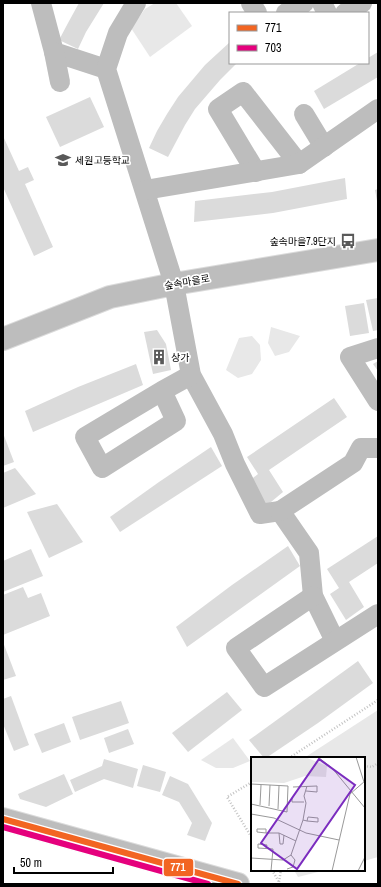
<svg xmlns="http://www.w3.org/2000/svg" width="381" height="887" font-family="'Archivo Narrow','Noto Sans KR',sans-serif">
  <style>
    .green { fill: #e8e8e8 }
    .building { fill: #dbdbdb }
    .lines { fill: none; stroke-linecap: round; stroke-linejoin: round }
    .major-casing { stroke: #dbdbdb; stroke-width: 24 }
    .path { stroke: #c2c2c2; stroke-width: 2.5; stroke-dasharray: 1 2; stroke-linecap: butt }
    .minor { stroke: #bdbdbd; stroke-width: 20 }
    .major { stroke: #bdbdbd; stroke-width: 22 }
    .bus-1-casing { stroke: #fff; stroke-width: 9 }
    .bus-2-casing { stroke: #fff; stroke-width: 9 }
    .bus-1 { stroke: #f26522; stroke-width: 6 }
    .bus-2 { stroke: #e5007d; stroke-width: 6 }
    .labels { text-anchor: middle; dominant-baseline: central; stroke-width: 3.5; stroke-linejoin: round; paint-order: stroke }
    .poi-label { font-size: 10px; fill: #000; stroke: #fff; text-anchor: start }
    .street-label { font-size: 10px; fill: #000; stroke: #fff }
    .inset-road { fill: none; stroke: #999; stroke-width: 1 }
    .view { fill: #7b2cbf; fill-opacity: 0.15; stroke: #7b2cbf; stroke-width: 2 }
    .inset-edge { fill: none; stroke: #000; stroke-width: 2 }
    .line-badge { stroke: #fff; stroke-width: 1.5 }
    .badge-label { font-size: 11px; text-anchor: middle; font-weight: bold; fill: #fff }
  </style>
  <rect width="100%" height="100%" fill="#fff"/>
  <!-- green -->
  <g class="green">
    <path d="M155,3h21l16,23 -42,31 -19,-29 14,-19z"/>
    <path d="M271,327l29,9 -11,16 -14,4 -7,-13z"/>
    <path d="M252,336l8,9 1,15 -9,14 -14,4 -12,-8 13,-32z"/>
    <path d="M378,710v147l-14,4v-103h-60z"/>
    <path d="M233,738l17,23 -17,7h-17l-15,-8z"/>
    <path d="M294,870h32l-28,7z"/>
  </g>
  <!-- building -->
  <g class="building">
    <path d="M79,3h25l-18,29 -8,17 -19,-9 9,-17z"/>
    <path d="M230,42v21h7l-17,17 -25,29 -10,16 -17,32 -19,-9 8,-17 10,-17 11,-17 27,-32z"/>
    <path d="M378,52v25l-54,32 -10,-18 46,-28h8v-5z"/>
    <path d="M90,97l14,30 -44,20 -14,-30z"/>
    <path d="M3,136l16,35 9,-4 6,13 -9,4 28,63 -19,9 -31,-69z"/>
    <path d="M345,178l2,21 -74,14 -79,9 1,-21 77,-9z"/>
    <path d="M378,189v12h-1l-2,-11z"/>
    <path d="M378,298v32l-5,1 -7,-31z"/>
    <path d="M364,303l5,30 -19,3 -5,-30z"/>
    <path d="M157,330l9,14 5,26 -18,4 -9,-42z"/>
    <path d="M378,361v10l-5,-7z"/>
    <path d="M136,364l7,21 -110,47 -8,-21 53,-24z"/>
    <path d="M334,398l13,19 -78,53 14,22 -18,15 -17,-25 10,-8 -11,-17z"/>
    <path d="M3,433l11,29 -11,4z"/>
    <path d="M211,447l11,19 -102,66 -10,-15 49,-35z"/>
    <path d="M15,468l21,26 -33,14v-35z"/>
    <path d="M57,504l26,38 -34,16 -22,-46z"/>
    <path d="M378,536v27l-29,19 15,25 -18,13 -16,-26 9,-6 -12,-19z"/>
    <path d="M288,546l12,20 -113,81 -11,-20 56,-42z"/>
    <path d="M31,549l12,27 -40,16v-31z"/>
    <path d="M23,587l5,11 13,-5 9,23 -47,19v-40z"/>
    <path d="M3,642l13,34 -13,4z"/>
    <path d="M358,661l15,22 -55,40 -52,35h-2l-15,-18z"/>
    <path d="M227,692l15,18 -54,42 -16,-19z"/>
    <path d="M11,696l18,49 -15,6 -11,-27v-25z"/>
    <path d="M121,701l8,22 -49,17 -8,-23z"/>
    <path d="M64,723l7,19 -29,11 -8,-19z"/>
    <path d="M128,729l6,15 -25,9 -5,-15z"/>
    <path d="M104,759l34,10 -5,19 -29,-9 -29,13 -5,-12 32,-14z"/>
    <path d="M143,765l23,7 -6,20 -23,-6z"/>
    <path d="M64,774l9,20 -27,13 -26,-8 -2,-5z"/>
    <path d="M170,776l18,8 24,39 -7,18 -18,-6 5,-12 -13,-21 -17,-7z"/>
  </g>
  <g class="lines">
    <defs>
      <g id="major">
        <path d="M3,339l107,-42 64,-13 204,-34"/>
        <path d="M3,819l235,65"/>
      </g>
    </defs>
    <!-- major casing -->
    <use href="#major" class="major-casing"/>
    <!-- path -->
    <g class="path">
      <path d="M289,758l89,-58"/>
      <path d="M364,766l8,1 6,-4"/>
      <path d="M252,782l-25,15 25,41"/>
      <path d="M272,870l7,12"/>
      <path d="M279,882l2,-12"/>
    </g>
    <!-- minor -->
    <g class="minor">
      <path d="M41,3l13,49 52,17"/>
      <path d="M136,3l-18,30 -12,36 68,215 17,91 32,59 12,30 25,50 20,-3 29,42 4,43 22,45"/>
      <path d="M251,3l6,10"/>
      <path d="M322,3l5,10"/>
      <path d="M286,13l18,-10"/>
      <path d="M345,13l17,-10"/>
      <path d="M54,52l6,30"/>
      <path d="M304,114l20,33"/>
      <path d="M256,172l-38,-63 25,-17 56,72"/>
      <path d="M145,190l154,-26 79,-55"/>
      <path d="M378,348l-28,9 28,44"/>
      <path d="M162,391l14,30 -74,47 -17,-31 77,-46 29,-16"/>
      <path d="M280,511l73,-48 8,-15h17"/>
      <path d="M313,596l-77,52 28,39 114,-73"/>
    </g>
    <!-- major -->
    <use href="#major" class="major"/>
    <defs>
      <path id="bus-1" d="M3,819l235,65"/>
      <path id="bus-2" d="M3,827l205,57"/>
    </defs>
    <!-- bus-1 casing -->
    <use href="#bus-1" class="bus-1-casing"/>
    <!-- bus-2 casing -->
    <use href="#bus-2" class="bus-2-casing"/>
    <!-- bus-1 -->
    <use href="#bus-1" class="bus-1"/>
    <!-- bus-2 -->
    <use href="#bus-2" class="bus-2"/>
  </g>
  <!-- icons -->
  <defs>
    <symbol id="school-bare" viewBox="-9 -9 18 18"><path d="M0-5L7-2L0 1L-7-2ZM-4 1L0 2.5L4 1V4Q0 6-4 4Z" fill="#595959" stroke="#fff" stroke-width="2.5" paint-order="stroke"/></symbol>
    <symbol id="bus-bare" viewBox="-9 -9 18 18"><path d="M-5-6H5V4H4V6H2V4H-2V6H-4V4H-5ZM-3.5-4V0h7V-4ZM-3.5 1.2v1.5H-2V1.2ZM2 1.2v1.5H3.5V1.2Z" fill="#595959" stroke="#fff" stroke-width="2.5" paint-order="stroke"/></symbol>
    <symbol id="building-bare" viewBox="-9 -9 18 18"><path d="M-4-6H4V6H1V3H-1V6H-4ZM-2.5-4.3h1.7v1.8h-1.7ZM.8-4.3h1.7v1.8H.8ZM-2.5-1h1.7V.8h-1.7ZM.8-1h1.7V.8H.8Z" fill="#595959" stroke="#fff" stroke-width="2.5" paint-order="stroke"/></symbol>
  </defs>
  <g fill-rule="evenodd">
    <use href="#school-bare" x="52" y="149" width="22" height="22"/>
    <use href="#bus-bare" x="337" y="230" width="22" height="22"/>
    <use href="#building-bare" x="148" y="346" width="22" height="22"/>
  </g>
  <g class="labels">
    <!-- poi labels -->
    <g class="poi-label">
      <text x="75" y="160">세원고등학교</text>
      <text x="336" y="241" text-anchor="end">숲속마을7.9단지</text>
      <text x="171" y="357">상가</text>
    </g>
    <!-- street labels -->
    <g class="street-label">
      <text transform="translate(187 282) rotate(-10)">숲속마을로</text>
    </g>
  </g>
  <!-- overview -->
  <g transform="translate(251 757)">
    <rect width="114" height="114" fill="#fff"/>
    <path d="M0,0h54l22,9 -1,11 -21,-1 -21,7 -33,-1z" fill="#e8e8e8"/>
    <path class="inset-road" d="M67,0l14,11 33,40M105,0l8,25M0,27l37,2 -1,26 -36,-8M42,30l24,-1v6l-11,-1M41,41v4h12M9,48l1,-20M18,49l1,-21M27,52l1,-23M0,57l23,4 32,15 33,7M52,63l4,1 11,1v-4l-10,-1 -1,4M15,76v-4h-9v3l9,1h13l17,8M28,76l1,11h3l1,-9M15,91l1,-3 -9,-1v4l15,1 -2,22M0,101l32,2 8,-5 12,-35 3,-17 -2,-7 3,-10M36,112l6,-2 2,-7 -4,-5M81,114l18,-77 15,-13M107,114l7,-14"/>
    <path class="view" d="M68,2l36,26 -58,84 -36,-26z"/>
    <rect width="114" height="114" class="inset-edge"/>
  </g>
  <rect class="line-badge" x="163" y="858" width="31" height="19" rx="4" fill="#f26522"/>
  <g class="badge-label">
    <text x="178" y="871">771</text>
  </g>
  <!-- border -->
  <rect width="381" height="887" fill="none" stroke="#000000" stroke-width="8"/>
  <!-- legend -->
  <rect x="229" y="12" width="140" height="52" fill="#ffffff" stroke="#999999"/>
  <rect x="237" y="25" width="20" height="6" fill="#f26522" stroke="#999999"/>
  <text x="265" y="32" font-size="12" fill="#000000">771</text>
  <rect x="237" y="45" width="20" height="6" fill="#e5007d" stroke="#999999"/>
  <text x="265" y="52" font-size="12" fill="#000000">703</text>
  <!-- scale -->
  <path d="M14 867v6h99v-6" fill="none" stroke="#000000" stroke-width="2"/>
  <text x="20" y="867" font-size="12" fill="#000000" stroke="#ffffff" stroke-width="3" paint-order="stroke">50 m</text>
</svg>
